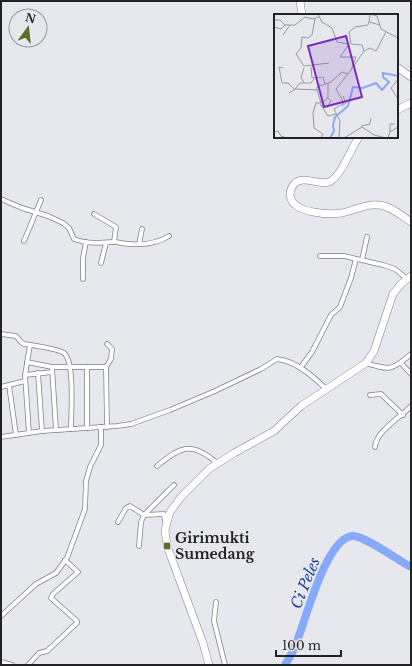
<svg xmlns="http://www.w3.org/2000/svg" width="412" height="666" font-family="'Libre Baskerville',serif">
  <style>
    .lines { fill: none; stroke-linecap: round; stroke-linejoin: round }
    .river { stroke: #86aaf9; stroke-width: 8 }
    .street-casing { stroke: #828188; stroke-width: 5.5 }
    .primary-casing { stroke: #828188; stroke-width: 8 }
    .street { stroke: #fff; stroke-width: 4 }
    .primary { stroke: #fff; stroke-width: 7 }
    .poi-dot { fill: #5a7123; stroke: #e7e7ee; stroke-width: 1.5 }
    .labels { text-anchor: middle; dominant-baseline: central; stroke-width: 3; stroke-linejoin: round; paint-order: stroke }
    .poi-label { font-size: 14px; font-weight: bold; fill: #232326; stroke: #e7e7ee; text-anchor: start }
    .water-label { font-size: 15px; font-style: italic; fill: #20429b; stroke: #e7e7ee }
    .inset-river { fill: none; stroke: #86aaf9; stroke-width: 2 }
    .inset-road { fill: none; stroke: #99999e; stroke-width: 1 }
    .view { fill: #7b2cbf; fill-opacity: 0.15; stroke: #7b2cbf; stroke-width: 2 }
    .inset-edge { fill: none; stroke: #232326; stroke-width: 2 }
  </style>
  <rect width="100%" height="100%" fill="#e7e7ee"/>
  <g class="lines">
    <!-- river -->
    <path class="river" d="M285,665c3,-6 8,-12 10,-19 10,-22 30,-107 57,-110 12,-1 47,25 59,31"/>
    <defs>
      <g id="street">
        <path d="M1,199l21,9 26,8 15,7 6,5 5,11c13,5 26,4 40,3 5,0 10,2 15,2 13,1 29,-1 40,-8"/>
        <path d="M94,214l22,13 -2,15"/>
        <path d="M24,241l17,-41"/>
        <path d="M139,244l3,-15"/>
        <path d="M320,256h24l39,9 12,4 12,10"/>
        <path d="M362,260l5,-23"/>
        <path d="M101,263l5,-20"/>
        <path d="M83,279v-21l3,-16"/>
        <path d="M1,334l15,2 5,6 3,2c8,1 34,5 40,9 11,9 7,60 7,76"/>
        <path d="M27,362l25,5"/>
        <path d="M366,363c23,7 26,8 45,-9"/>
        <path d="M401,363l10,11"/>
        <path d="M301,367l11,-15 19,-37 9,-8 11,-29 5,-19"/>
        <path d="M38,373l4,58"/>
        <path d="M25,375l27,-3"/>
        <path d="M9,385l7,50"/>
        <path d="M1,387l24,-6"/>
        <path d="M370,395l11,-1 22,21"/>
        <path d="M107,427l-1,-60 5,-8 1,-10 -5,-5"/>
        <path d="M87,428v-61"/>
        <path d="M56,430l-4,-63h54"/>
        <path d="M29,433l-4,-58 5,-30"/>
        <path d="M1,437l41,-6 75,-5 14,-2 39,-14 45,-19 46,-22 16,-10c19,2 36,17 49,30"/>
        <path d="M375,447c1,-16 25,-29 36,-41"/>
        <path d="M157,466c24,-20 35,-25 60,-3"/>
        <path d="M118,522l8,-14 4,-2 14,9 20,-1 1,8"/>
        <path d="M139,546l2,-24 3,-7 30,-30"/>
        <path d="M216,602l-2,19 11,44"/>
        <path d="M1,616l35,-32 20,-11 11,-15 18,-49 1,-28 4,-14 11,-22v-18"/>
        <path d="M1,662l11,3"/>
        <path d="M28,665l11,-12 8,-2 30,-28v-2l-26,-23 2,-4 25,-22 -1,-1 -12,-11"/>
      </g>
      <g id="primary">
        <path d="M300,1l2,14"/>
        <path d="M397,67l14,10"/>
        <path d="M397,110l14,-7"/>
        <path d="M359,137c-8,11 -18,40 -30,45 -10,4 -26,-8 -35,2 -3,4 -5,10 -3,15 5,14 38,16 50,14 12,-2 26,-10 38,-8 12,1 23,11 32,17"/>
        <path d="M209,665l-6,-22 -36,-97 -2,-16 5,-18 11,-15 28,-28 25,-16 40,-22 27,-25 65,-43 8,-12 19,-57 8,-10 10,-8"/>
      </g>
    </defs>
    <!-- street casing -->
    <use href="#street" class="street-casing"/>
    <!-- primary casing -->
    <use href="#primary" class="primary-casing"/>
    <!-- street -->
    <use href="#street" class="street"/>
    <!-- primary -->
    <use href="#primary" class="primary"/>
  </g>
  <!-- markers -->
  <rect class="poi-dot" x="163" y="542" width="8" height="8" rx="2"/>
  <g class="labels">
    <!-- poi labels -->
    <g class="poi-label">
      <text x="175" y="538">Girimukti<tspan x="175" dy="16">Sumedang</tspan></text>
    </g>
    <!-- water labels -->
    <g class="water-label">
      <text transform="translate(305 583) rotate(-68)">Ci Peles</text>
    </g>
  </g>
  <!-- overview -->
  <g transform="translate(274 14)">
    <rect width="124" height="124" fill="#e7e7ee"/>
    <path class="inset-river" d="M56,124l4,-7 -1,-6 2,-8 13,-11 5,-19 10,1 13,-5 6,7 7,-8 -6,-5v-4l15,3"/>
    <path class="inset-road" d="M44,0l4,8 10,6 5,14 12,2 -9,13h16l-5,13 -15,19 8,14 -10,6 6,12 -1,17M96,0l7,2 4,13 17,9M96,1l-1,7 11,3M41,5l-3,16 -4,3 -6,-1 -1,11 -5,6 8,12 25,-3M0,6h6l5,5M0,13l7,2 4,-4h10l10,-8 8,2 6,-2M9,21l7,-10M77,30l-2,-12 6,-5 13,-2 1,-3M77,30l11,1 2,6M37,53l1,11 11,-1 2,7M9,54l-4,-1 3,16h6l7,7M30,54l-3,9 3,6M77,56l13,-19 6,-3 6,3 10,-19M124,65l-7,9 7,11M21,75l5,-6h11l3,-4M43,76l4,13M15,79l7,-4 21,1v-3l14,-5 11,-10 6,2M46,90l8,12 8,-2M47,91l6,2 4,-6 -3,-3M68,92l4,-3 -3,-7M87,112l9,-2 1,-6M0,118l4,-1 3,5 6,2M116,118v-8h5M47,124l2,-4 -9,-6 -1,-15 3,-10h7l5,-6v-14M70,124l18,-11 12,8 12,3M114,124l2,-6 8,-5"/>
    <path class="view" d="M72,22l16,61 -38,10 -16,-61z"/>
    <rect width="124" height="124" class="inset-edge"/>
  </g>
  <!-- border -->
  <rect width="412" height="666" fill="none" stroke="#232326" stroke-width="4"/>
  <!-- north arrow -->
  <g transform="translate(28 28) rotate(15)"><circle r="19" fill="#e7e7ee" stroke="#99999e"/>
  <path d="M0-3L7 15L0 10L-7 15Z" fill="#5a7123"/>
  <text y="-6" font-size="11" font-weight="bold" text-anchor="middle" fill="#232326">N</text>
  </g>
  <!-- scale -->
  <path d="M276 650v6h65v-6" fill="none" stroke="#232326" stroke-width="2"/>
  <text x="282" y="650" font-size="12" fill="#232326" stroke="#e7e7ee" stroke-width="3" paint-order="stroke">100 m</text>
</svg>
